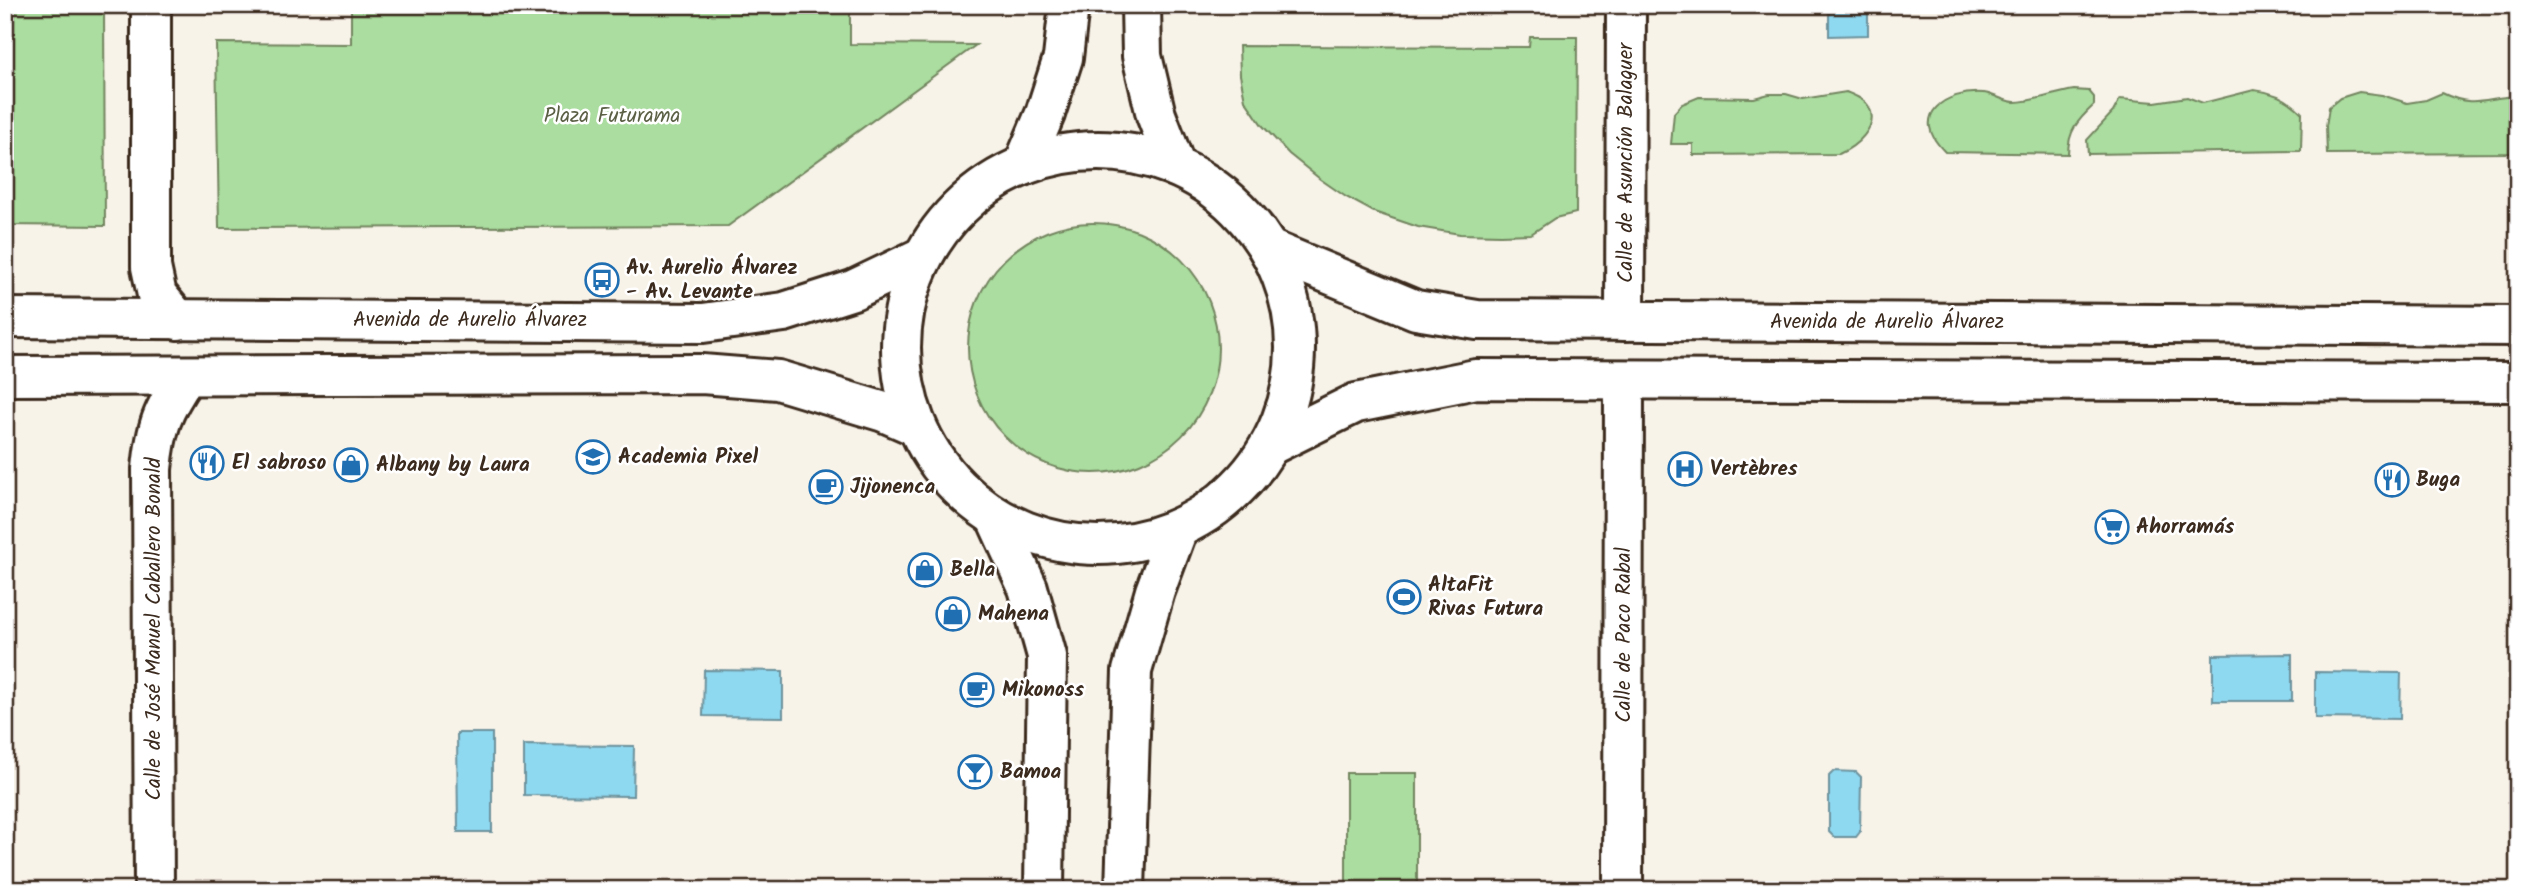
<svg xmlns="http://www.w3.org/2000/svg" width="2523" height="895" font-family="Kalam,sans-serif">
  <style>
    .green { fill: #aadd9f; stroke: #72845e; stroke-width: 2 }
    .water { fill: #8ed8f0; stroke: #6d929c; stroke-width: 2 }
    .lines { fill: none; stroke-linecap: round; stroke-linejoin: round }
    .street-casing { stroke: #3b2a1e; stroke-width: 44 }
    .secondary-casing { stroke: #3b2a1e; stroke-width: 44 }
    .street { stroke: #fff; stroke-width: 38 }
    .secondary { stroke: #fff; stroke-width: 38 }
    .labels { text-anchor: middle; dominant-baseline: central; stroke-width: 5; stroke-linejoin: round; paint-order: stroke }
    .park-label { font-size: 21px; fill: #5c6045; stroke: #fff }
    .street-label { font-size: 21px; fill: #3b2a1e; stroke: #fff }
    .poi-label { font-size: 21px; font-weight: bold; fill: #3b2a1e; stroke: #fff; text-anchor: start }
  </style>
  <rect width="100%" height="100%" fill="#f8f3e9"/>
  <filter id="ink" filterUnits="userSpaceOnUse"><feTurbulence type="fractalNoise" baseFrequency=".0143" numOctaves="2"/><feDisplacementMap in="SourceGraphic" scale="14" xChannelSelector="R" yChannelSelector="G"/><feConvolveMatrix kernelMatrix="1 2 1 2 8 2 1 2 1" color-interpolation-filters="sRGB"/></filter>
  <g filter="url(#ink)">
    <!-- green -->
    <g class="green">
      <path d="M5,5h99l1,221 -100,-1z"/>
      <path d="M351,5h499v39l126,1 -248,181 -509,2 -3,-185 135,1z"/>
      <path d="M1530,37h47l-1,176 -21,5 -24,16 -31,1 -40,-1 -42,-7 -44,-15 -28,-15 -26,-18 -31,-25 -27,-29 -17,-25 -5,-25 -1,-29 290,1z"/>
      <path d="M2074,90l15,1 5,6v8c-16,15 -26,26 -26,49l-123,-2c-37,-36 0,-62 39,-59 10,1 20,9 31,9 20,-1 40,-9 59,-12z"/>
      <path d="M2254,90c19,2 35,9 48,23l-1,38 -213,3 -1,-14 26,-28 7,-13 35,3 32,-5 16,6z"/>
      <path d="M1846,92c7,3 19,7 23,15 11,20 -14,40 -30,47l-146,1v-11h-22l3,-31 8,-9 17,-7 55,1 15,-4h17l17,5z"/>
      <path d="M2359,92l23,3 25,8 19,-3 16,-7c33,16 43,4 76,3v57l-191,1 -1,-28 3,-19 11,-9z"/>
      <circle cx="1093" cy="348" r="125"/>
      <rect x="1346" y="773" width="71" height="117"/>
    </g>
    <!-- water -->
    <g class="water">
      <path d="M1829,5h39v30l-39,1z"/>
      <path d="M2292,654v47h-79v-46z"/>
      <path d="M704,670l79,1v46l-80,-1z"/>
      <path d="M2315,672l86,1 -1,46 -85,-1z"/>
      <path d="M457,733h35v99h-34z"/>
      <path d="M524,745l110,1 -1,50 -109,-1z"/>
      <path d="M1834,771l22,1 5,5 -1,55 -4,5h-22l-5,-5v-56z"/>
    </g>
    <g class="lines">
      <defs>
        <g id="street">
          <path d="M151,5v262l6,28 21,25"/>
          <path d="M1625,321l1,-316"/>
          <path d="M154,890l-2,-421c4,-42 10,-58 34,-93"/>
          <path d="M1623,890l1,-510"/>
        </g>
        <g id="secondary">
          <path d="M1141,5l1,51 14,59 20,52"/>
          <circle cx="1098" cy="348" r="197"/>
          <path d="M1023,166l22,-52 18,-56 6,-53"/>
          <path d="M1269,249l147,61 61,10 1041,6"/>
          <path d="M5,318l698,5 81,-11 69,-22 69,-33"/>
          <path d="M5,376l697,-2 76,6 106,32 32,14"/>
          <path d="M1271,445l85,-42 120,-24 1042,3"/>
          <path d="M996,518l32,70 19,68 -3,234"/>
          <path d="M1125,890l7,-219 23,-80 23,-62"/>
        </g>
      </defs>
      <!-- street casing -->
      <use href="#street" class="street-casing"/>
      <!-- secondary casing -->
      <use href="#secondary" class="secondary-casing"/>
      <!-- street -->
      <use href="#street" class="street"/>
      <!-- secondary -->
      <use href="#secondary" class="secondary"/>
    </g>
  </g>
  <!-- icons -->
  <defs>
    <symbol id="bus-ring" viewBox="-11 -11 22 22"><circle r="9.5" fill="#fff" stroke="#1f6fb2" stroke-width="1.5"/><path d="M-5-6H5V4H4V6H2V4H-2V6H-4V4H-5ZM-3.5-4V0h7V-4ZM-3.5 1.2v1.5H-2V1.2ZM2 1.2v1.5H3.5V1.2Z" fill="#1f6fb2"/></symbol>
    <symbol id="school-ring" viewBox="-11 -11 22 22"><circle r="9.5" fill="#fff" stroke="#1f6fb2" stroke-width="1.5"/><path d="M0-5L7-2L0 1L-7-2ZM-4 1L0 2.5L4 1V4Q0 6-4 4Z" fill="#1f6fb2"/></symbol>
    <symbol id="restaurant-ring" viewBox="-11 -11 22 22"><circle r="9.5" fill="#fff" stroke="#1f6fb2" stroke-width="1.5"/><path d="M-5-6h1v4h1v-4h1v4h1v-4h1v5L-1.5 .5V6h-2V.5L-5-1ZM5-6V6H3V1.5H1.5Q1.5-4 5-6Z" fill="#1f6fb2"/></symbol>
    <symbol id="shop-ring" viewBox="-11 -11 22 22"><circle r="9.5" fill="#fff" stroke="#1f6fb2" stroke-width="1.5"/><path d="M-5-2.5h2.3a2.7 3.5 0 0 1 5.4 0H5L5.5 6h-11ZM-1.5-2.5h3a1.5 2.3 0 0 0-3 0Z" fill="#1f6fb2"/></symbol>
    <symbol id="hospital-ring" viewBox="-11 -11 22 22"><circle r="9.5" fill="#fff" stroke="#1f6fb2" stroke-width="1.5"/><path d="M-5-5h3v3.5h4V-5h3V5h-3V1.5h-4V5h-3Z" fill="#1f6fb2"/></symbol>
    <symbol id="cafe-ring" viewBox="-11 -11 22 22"><circle r="9.5" fill="#fff" stroke="#1f6fb2" stroke-width="1.5"/><path d="M-5.5-4.5H6V0H3Q3 3.5 0 3.5H-2.5Q-5.5 3.5-5.5 0ZM3-3.2v2h1.7v-2ZM-6 4.5H4V6H-6Z" fill="#1f6fb2"/></symbol>
    <symbol id="supermarket-ring" viewBox="-11 -11 22 22"><circle r="9.5" fill="#fff" stroke="#1f6fb2" stroke-width="1.5"/><path d="M-6-5.5h2.5l.6 2H6L4.5 2H-2.5L-4.4-4H-6ZM-1.5 3.2a1.3 1.3 0 1 0 .1 0ZM3 3.2a1.3 1.3 0 1 0 .1 0Z" fill="#1f6fb2"/></symbol>
    <symbol id="stadium-ring" viewBox="-11 -11 22 22"><circle r="9.5" fill="#fff" stroke="#1f6fb2" stroke-width="1.5"/><path d="M0-5a6.5 5 0 1 0 0 10a6.5 5 0 1 0 0-10ZM-3.5-1.8h7v3.6h-7Z" fill="#1f6fb2"/></symbol>
    <symbol id="bar-ring" viewBox="-11 -11 22 22"><circle r="9.5" fill="#fff" stroke="#1f6fb2" stroke-width="1.5"/><path d="M-6-5H6L.8 .8V4.5H3.5V6h-7V4.5H-.8V.8Z" fill="#1f6fb2"/></symbol>
  </defs>
  <g fill-rule="evenodd">
    <use href="#bus-ring" x="583" y="261" width="38" height="38"/>
    <use href="#school-ring" x="574" y="438" width="38" height="38"/>
    <use href="#restaurant-ring" x="188" y="444" width="38" height="38"/>
    <use href="#shop-ring" x="332" y="446" width="38" height="38"/>
    <use href="#hospital-ring" x="1666" y="450" width="38" height="38"/>
    <use href="#restaurant-ring" x="2373" y="461" width="38" height="38"/>
    <use href="#cafe-ring" x="807" y="468" width="38" height="38"/>
    <use href="#supermarket-ring" x="2093" y="508" width="38" height="38"/>
    <use href="#shop-ring" x="906" y="551" width="38" height="38"/>
    <use href="#stadium-ring" x="1385" y="578" width="38" height="38"/>
    <use href="#shop-ring" x="934" y="595" width="38" height="38"/>
    <use href="#cafe-ring" x="958" y="671" width="38" height="38"/>
    <use href="#bar-ring" x="956" y="753" width="38" height="38"/>
  </g>
  <g class="labels">
    <!-- park labels -->
    <g class="park-label">
      <text x="612" y="116">Plaza Futurama</text>
    </g>
    <!-- street labels -->
    <g class="street-label">
      <text transform="translate(1626 163) rotate(-90)">Calle de Asunción Balaguer</text>
      <text x="470" y="320">Avenida de Aurelio Álvarez</text>
      <text x="1887" y="322">Avenida de Aurelio Álvarez</text>
      <text transform="translate(154 629) rotate(-90)">Calle de José Manuel Caballero Bonald</text>
      <text transform="translate(1624 635) rotate(-90)">Calle de Paco Rabal</text>
    </g>
    <!-- poi labels -->
    <g class="poi-label">
      <text x="626" y="268">Av. Aurelio Álvarez<tspan x="626" dy="24">- Av. Levante</tspan></text>
      <text x="618" y="457">Academia Pixel</text>
      <text x="232" y="463">El sabroso</text>
      <text x="376" y="465">Albany by Laura</text>
      <text x="1710" y="469">Vertèbres</text>
      <text x="2416" y="480">Buga</text>
      <text x="850" y="487">Jijonenca</text>
      <text x="2136" y="527">Ahorramás</text>
      <text x="950" y="570">Bella</text>
      <text x="1428" y="585">AltaFit<tspan x="1428" dy="24">Rivas Futura</tspan></text>
      <text x="978" y="614">Mahena</text>
      <text x="1002" y="690">Mikonoss</text>
      <text x="1000" y="772">Bamoa</text>
    </g>
  </g>
  <!-- margin -->
  <rect width="2523" height="895" fill="none" stroke="#fff" stroke-width="28"/>
  <rect x="14" y="14" width="2495" height="867" fill="none" stroke="#3b2a1e" stroke-width="2.5" filter="url(#ink)"/>
</svg>
